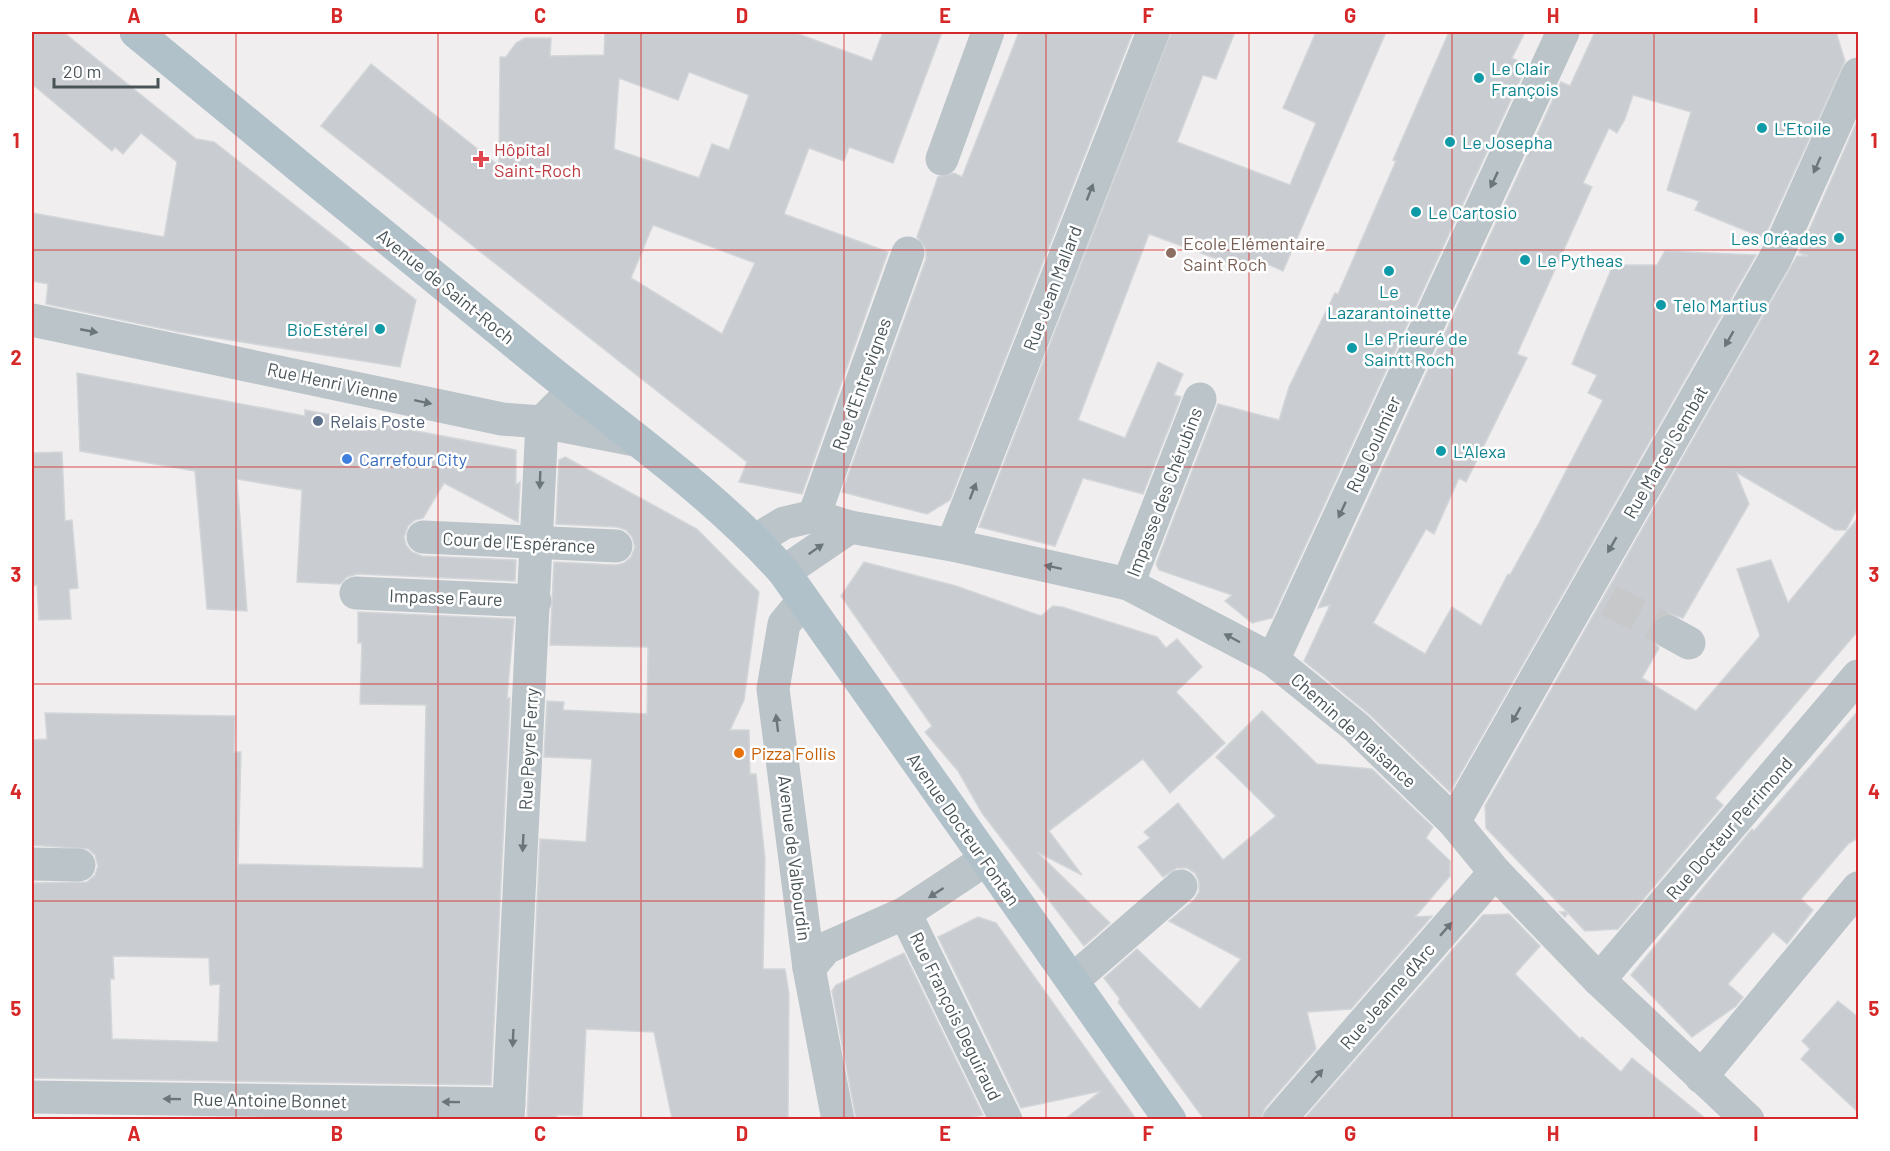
<svg xmlns="http://www.w3.org/2000/svg" width="1890" height="1151" font-family="Barlow,sans-serif">
  <style>
    .building { fill: #c9ccd0; stroke: #d3d6d9; stroke-width: 1.5; fill-rule: evenodd }
    .lines { fill: none; stroke-linecap: round; stroke-linejoin: round }
    .minor-tunnel { stroke: #c7c8ca; stroke-width: 33; stroke-dasharray: 33 16; stroke-linecap: butt }
    .minor { stroke: #bbc4c9; stroke-width: 33 }
    .major { stroke: #b1c1ca; stroke-width: 33 }
    .oneway { fill: #6b767b }
    .grid { fill: none; stroke: #d62828; stroke-width: 1.5; stroke-opacity: 0.55 }
    .culture-dot { fill: #0f9aa8; stroke: #fff; stroke-width: 2 }
    .health-dot { fill: #e0444e; stroke: #fff; stroke-width: 2 }
    .education-dot { fill: #8d6e63; stroke: #fff; stroke-width: 2 }
    .service-dot { fill: #5c6f8a; stroke: #fff; stroke-width: 2 }
    .shop-dot { fill: #3f7fe0; stroke: #fff; stroke-width: 2 }
    .food-dot { fill: #e8710a; stroke: #fff; stroke-width: 2 }
    .labels { text-anchor: middle; dominant-baseline: central; stroke-width: 5; stroke-linejoin: round; paint-order: stroke }
    .culture-label { font-size: 18px; fill: #0d838f; stroke: #fff; text-anchor: start }
    .health-label { font-size: 18px; fill: #be3a42; stroke: #fff; text-anchor: start }
    .education-label { font-size: 18px; fill: #785e54; stroke: #fff; text-anchor: start }
    .street-label { font-size: 18px; fill: #495459; stroke: #fff }
    .service-label { font-size: 18px; fill: #4e5e75; stroke: #fff; text-anchor: start }
    .shop-label { font-size: 18px; fill: #366cbe; stroke: #fff; text-anchor: start }
    .food-label { font-size: 18px; fill: #c56008; stroke: #fff; text-anchor: start }
    .neatline { fill: none; stroke: #d62828; stroke-width: 2 }
    .grid-label { font-size: 20px; text-anchor: middle; font-weight: bold; fill: #d62828 }
  </style>
  <rect width="100%" height="100%" fill="#f1eeef"/>
  <!-- building -->
  <g class="building">
    <path d="M32,32h31l133,107 18,3 202,158 -16,67 -221,-35 -133,-28 2,-20 -16,-3v-68l132,24 13,-75 -36,-29 -18,21 -8,-7 -3,4 -80,-67z"/>
    <path d="M605,32h188l79,29 11,-29h59l-49,131 -44,-16 -5,14 -35,-13 -25,66 104,38 -86,242 -63,-12 8,-20 -426,-336 50,-62 128,102 1,-109h6l10,-14 9,-5h26l-1,18 54,-1zM689,72l60,23 -20,55 -17,-6 -13,34 -85,-29 5,-71 59,22zM653,225l102,38 -33,71 -91,-56z"/>
    <path d="M1019,32h114l-183,468 -23,14 -85,-22 84,-233v-10l-9,-12 21,-60 16,-4 8,4z"/>
    <path d="M1171,32h64l-19,47 -13,-4 -26,67 113,43 26,-62 -33,-15 33,-76h70l-103,239 -25,-11 -5,12 -104,-38 -71,186 47,18 33,-76 25,12 -9,21 7,2 -38,97 -60,-16 -28,68 -76,-19z"/>
    <path d="M1449,32h76l-13,26 15,7 -255,553 -20,5 -27,-22 7,-6 -73,-25 -3,-6 62,-160 61,16 10,-33 46,-94 3,1 58,-133 -3,-1z"/>
    <path d="M1595,32h241l9,29 -81,177 -69,-28 4,-9 -32,-11 24,-78 -58,-17 -8,24 -8,14 -8,-5 -26,55 9,4 -75,167 10,4 -61,124 -7,-4 -25,56 -8,-5 -53,94 52,31 27,-47 29,19 27,-52 2,1 29,-52 64,-123 -15,-7 9,-18 -25,-11 41,-99h44l8,-14 91,4 -306,537 -81,-78 -65,-53 26,-56 -12,3 243,-526 9,4z"/>
    <path d="M1858,119v388l-12,23h-11l-99,-58 13,32 -66,114 -15,-5 -8,3 -7,6 -3,11 3,8 6,7 -17,30 54,33 64,-75 -23,-67 34,-9 17,43 70,-85v113l-143,167 8,7 -105,124 -33,2 -17,-18 -3,4 -5,-5h7l-81,-84 -1,-22 312,-550h11l-9,-3z"/>
    <path d="M77,373l228,43v-6l211,40v35l4,-3 -2,40 -74,-39 -21,35 -8,2 -7,6 -4,11 2,8 6,7 10,4 94,4 -1,21 -158,-7 -10,3 -7,7 -43,-2 5,-92 -65,-11 10,132 -40,-2 -12,-138 -115,-20z"/>
    <path d="M62,452l3,69 7,-1 6,68 -9,1 2,30 -32,1 -2,-35 -5,1v-133z"/>
    <path d="M565,457l132,72 62,63 -15,108 -14,30h19l1,44h6l9,85 -2,110h22l4,25 -1,125h-116l-18,-87 -68,-3 -4,87 -25,-1 -1,4h-29l13,-280 46,3 6,-83 -48,-2 3,-56 17,1 -1,8 84,4 1,-67 -98,-2 4,-83 62,3 8,-2 7,-6 4,-10 -3,-10 -6,-7 -9,-3 -61,-3 3,-64z"/>
    <path d="M864,562l92,24 85,30 12,-10 9,1 95,30 9,11 11,-9 25,28 -26,25 49,51 -55,50 -27,-34 -94,72 33,44 -45,-23 73,71 -26,23 -102,-133 -24,-42 -33,-39 7,-6 -91,-130z"/>
    <path d="M358,612l156,7 -7,79h3l-19,387 -459,-7v-195l55,-1 8,-7 3,-9 -3,-11 -7,-6 -56,-4v-105l15,-1 -2,-26 190,3 -1,36h7l-3,112 185,4 3,-163 -66,-1 2,-61h-4zM113,956l96,2 1,27 10,-1 -2,58 -106,-3 -2,-60h4z"/>
    <path d="M1262,711l55,53 55,5 61,58 -7,11 24,23v15l-35,41 17,-1 -81,93 -44,3 9,37 -51,59 -4,11h-57l-86,-117 2,-3 -16,-21 33,-29 63,60 41,-50 -72,-38 25,-21 5,-8v-10l-4,-9 -8,-5h-10l-14,9 -25,-30 12,-9 -6,-6 34,-29 45,57 53,-44 -60,-59z"/>
    <path d="M1858,711v127l-10,6 -47,55 12,11 -26,34 -14,-12 -45,52 15,13 -7,9 -44,31 -61,-62 121,-146 2,2z"/>
    <path d="M1509,914l31,32 -25,28 65,65 2,-2 39,35 11,-14 74,61h-402l179,-204z"/>
    <path d="M978,917l18,6 140,196h-71l36,-28 -80,17 -83,-171z"/>
    <path d="M904,953l79,162 -20,4h-107l-24,-128 4,-6z"/>
    <path d="M1838,1001l20,16v95l-57,-53 9,-10 -8,-8z"/>
  </g>
  <g class="lines">
    <!-- minor-tunnel -->
    <path class="minor-tunnel" d="M1609,600l60,32"/>
    <!-- minor -->
    <g class="minor">
      <path d="M942,159l46,-127"/>
      <path d="M32,320l470,99 40,3 93,18"/>
      <path d="M814,516l94,-263"/>
      <path d="M423,537l193,9"/>
      <path d="M756,540l28,-17 30,-7 36,11 102,18 176,39 145,76 83,67 98,95 41,50 104,108 149,140"/>
      <path d="M952,545l201,-513"/>
      <path d="M784,572l66,-45"/>
      <path d="M1128,584l72,-185"/>
      <path d="M356,593l179,8"/>
      <path d="M803,601l-19,23 -11,65 36,279 29,152"/>
      <path d="M1669,632l20,11"/>
      <path d="M1273,660l290,-628"/>
      <path d="M1454,822l322,-565 82,-183"/>
      <path d="M32,864l47,1"/>
      <path d="M905,913l101,207"/>
      <path d="M809,968l17,-20 79,-35 80,-53"/>
      <path d="M1073,980l108,-94"/>
      <path d="M1599,980l259,-304"/>
      <path d="M1701,1077l157,-189"/>
      <path d="M32,1097l477,7"/>
      <path d="M508,1120l34,-698 31,-31"/>
      <path d="M1279,1120l216,-248"/>
    </g>
    <!-- major -->
    <path class="major" d="M136,32c133,110 266,219 400,328 84,69 176,131 248,212l386,548"/>
  </g>
  <!-- one-way arrows -->
  <defs><path id="oneway-solid" d="M-6-.8H1V-3.2L6.5 0L1 3.2V.8H-6Z" transform="scale(1.5)"/></defs>
  <g class="oneway">
    <use href="#oneway-solid" transform="translate(1817 165) rotate(114)"/>
    <use href="#oneway-solid" transform="translate(1494 180) rotate(115)"/>
    <use href="#oneway-solid" transform="translate(1090 192) rotate(-69)"/>
    <use href="#oneway-solid" transform="translate(89 331) rotate(11)"/>
    <use href="#oneway-solid" transform="translate(1729 339) rotate(120)"/>
    <use href="#oneway-solid" transform="translate(423 402) rotate(12)"/>
    <use href="#oneway-solid" transform="translate(540 480) rotate(92)"/>
    <use href="#oneway-solid" transform="translate(973 491) rotate(-69)"/>
    <use href="#oneway-solid" transform="translate(1342 510) rotate(115)"/>
    <use href="#oneway-solid" transform="translate(1612 545) rotate(120)"/>
    <use href="#oneway-solid" transform="translate(816 549) rotate(-35)"/>
    <use href="#oneway-solid" transform="translate(1053 567) rotate(-168)"/>
    <use href="#oneway-solid" transform="translate(1232 638) rotate(-152)"/>
    <use href="#oneway-solid" transform="translate(1516 715) rotate(120)"/>
    <use href="#oneway-solid" transform="translate(777 723) rotate(-97)"/>
    <use href="#oneway-solid" transform="translate(523 843) rotate(93)"/>
    <use href="#oneway-solid" transform="translate(936 893) rotate(147)"/>
    <use href="#oneway-solid" transform="translate(1446 929) rotate(-49)"/>
    <use href="#oneway-solid" transform="translate(513 1038) rotate(93)"/>
    <use href="#oneway-solid" transform="translate(1317 1076) rotate(-49)"/>
    <use href="#oneway-solid" transform="translate(172 1099) rotate(-179)"/>
    <use href="#oneway-solid" transform="translate(451 1102) rotate(-179)"/>
  </g>
  <!-- grid -->
  <path class="grid" d="M236,32v1088M438,32v1088M641,32v1088M844,32v1088M1046,32v1088M1249,32v1088M1452,32v1088M1654,32v1088M32,250h1826M32,467h1826M32,684h1826M32,901h1826"/>
  <!-- markers -->
  <g class="culture-dot">
    <circle cx="1479" cy="78" r="6"/>
    <circle cx="1762" cy="128" r="6"/>
    <circle cx="1450" cy="142" r="6"/>
    <circle cx="1416" cy="212" r="6"/>
    <circle cx="1839" cy="238" r="6"/>
    <circle cx="1525" cy="260" r="6"/>
    <circle cx="1389" cy="271" r="6"/>
    <circle cx="1661" cy="305" r="6"/>
    <circle cx="380" cy="329" r="6"/>
    <circle cx="1352" cy="348" r="6"/>
    <circle cx="1441" cy="451" r="6"/>
  </g>
  <path class="health-dot" d="M478 150h6v6h6v6h-6v6h-6v-6h-6v-6h6z"/>
  <circle class="education-dot" cx="1171" cy="253" r="6"/>
  <circle class="service-dot" cx="318" cy="421" r="6"/>
  <circle class="shop-dot" cx="347" cy="459" r="6"/>
  <circle class="food-dot" cx="739" cy="753" r="6"/>
  <g class="labels">
    <!-- culture labels -->
    <g class="culture-label">
      <text x="1491" y="68">Le Clair<tspan x="1491" dy="21">François</tspan></text>
      <text x="1774" y="128">L'Etoile</text>
      <text x="1462" y="142">Le Josepha</text>
      <text x="1428" y="212">Le Cartosio</text>
      <text x="1827" y="238" text-anchor="end">Les Oréades</text>
      <text x="1537" y="260">Le Pytheas</text>
      <text x="1389" y="291" text-anchor="middle">Le<tspan x="1389" dy="21">Lazarantoinette</tspan></text>
      <text x="1673" y="305">Telo Martius</text>
      <text x="368" y="329" text-anchor="end">BioEstérel</text>
      <text x="1364" y="338">Le Prieuré de<tspan x="1364" dy="21">Saintt Roch</tspan></text>
      <text x="1453" y="451">L'Alexa</text>
    </g>
    <!-- health labels -->
    <g class="health-label">
      <text x="494" y="149">Hôpital<tspan x="494" dy="21">Saint-Roch</tspan></text>
    </g>
    <!-- education labels -->
    <g class="education-label">
      <text x="1183" y="243">Ecole Elémentaire<tspan x="1183" dy="21">Saint Roch</tspan></text>
    </g>
    <!-- street labels -->
    <g class="street-label">
      <text transform="translate(446 286) rotate(39)">Avenue de Saint-Roch</text>
      <text transform="translate(1052 288) rotate(-69)">Rue Jean Mallard</text>
      <text transform="translate(333 382) rotate(12)">Rue Henri Vienne</text>
      <text transform="translate(861 384) rotate(-70)">Rue d'Entrevignes</text>
      <text transform="translate(1373 444) rotate(-65)">Rue Coulmier</text>
      <text transform="translate(1665 452) rotate(-60)">Rue Marcel Sembat</text>
      <text transform="translate(1164 492) rotate(-69)">Impasse des Chérubins</text>
      <text transform="translate(519 542) rotate(3)">Cour de l'Espérance</text>
      <text transform="translate(446 597) rotate(2)">Impasse Faure</text>
      <text transform="translate(1354 730) rotate(42)">Chemin de Plaisance</text>
      <text transform="translate(528 749) rotate(-87)">Rue Peyre Ferry</text>
      <text transform="translate(1729 828) rotate(-49)">Rue Docteur Perrimond</text>
      <text transform="translate(964 829) rotate(55)">Avenue Docteur Fontan</text>
      <text transform="translate(795 858) rotate(83)">Avenue de Valbourdin</text>
      <text transform="translate(1387 996) rotate(-49)">Rue Jeanne d'Arc</text>
      <text transform="translate(956 1016) rotate(64)">Rue François Deguiraud</text>
      <text transform="translate(270 1100) rotate(1)">Rue Antoine Bonnet</text>
    </g>
    <!-- service labels -->
    <g class="service-label">
      <text x="330" y="421">Relais Poste</text>
    </g>
    <!-- shop labels -->
    <g class="shop-label">
      <text x="359" y="459">Carrefour City</text>
    </g>
    <!-- food labels -->
    <g class="food-label">
      <text x="751" y="753">Pizza Follis</text>
    </g>
  </g>
  <!-- border -->
  <rect width="1890" height="1151" fill="none" stroke="#ffffff" stroke-width="66"/>
  <!-- scale -->
  <path d="M54 78v9h104v-9" fill="none" stroke="#495459" stroke-width="3"/>
  <text x="63" y="78" font-size="18" fill="#495459" stroke="#ffffff" stroke-width="4.5" paint-order="stroke">20 m</text>
  <rect x="33" y="33" width="1824" height="1085" class="neatline"/>
  <g class="grid-label">
    <text x="134" y="23">A</text>
    <text x="337" y="23">B</text>
    <text x="540" y="23">C</text>
    <text x="742" y="23">D</text>
    <text x="945" y="23">E</text>
    <text x="1148" y="23">F</text>
    <text x="1350" y="23">G</text>
    <text x="1553" y="23">H</text>
    <text x="1756" y="23">I</text>
    <text x="16" y="148">1</text>
    <text x="1874" y="148">1</text>
    <text x="16" y="365">2</text>
    <text x="1874" y="365">2</text>
    <text x="16" y="582">3</text>
    <text x="1874" y="582">3</text>
    <text x="16" y="799">4</text>
    <text x="1874" y="799">4</text>
    <text x="16" y="1016">5</text>
    <text x="1874" y="1016">5</text>
    <text x="134" y="1141">A</text>
    <text x="337" y="1141">B</text>
    <text x="540" y="1141">C</text>
    <text x="742" y="1141">D</text>
    <text x="945" y="1141">E</text>
    <text x="1148" y="1141">F</text>
    <text x="1350" y="1141">G</text>
    <text x="1553" y="1141">H</text>
    <text x="1756" y="1141">I</text>
  </g>
</svg>
